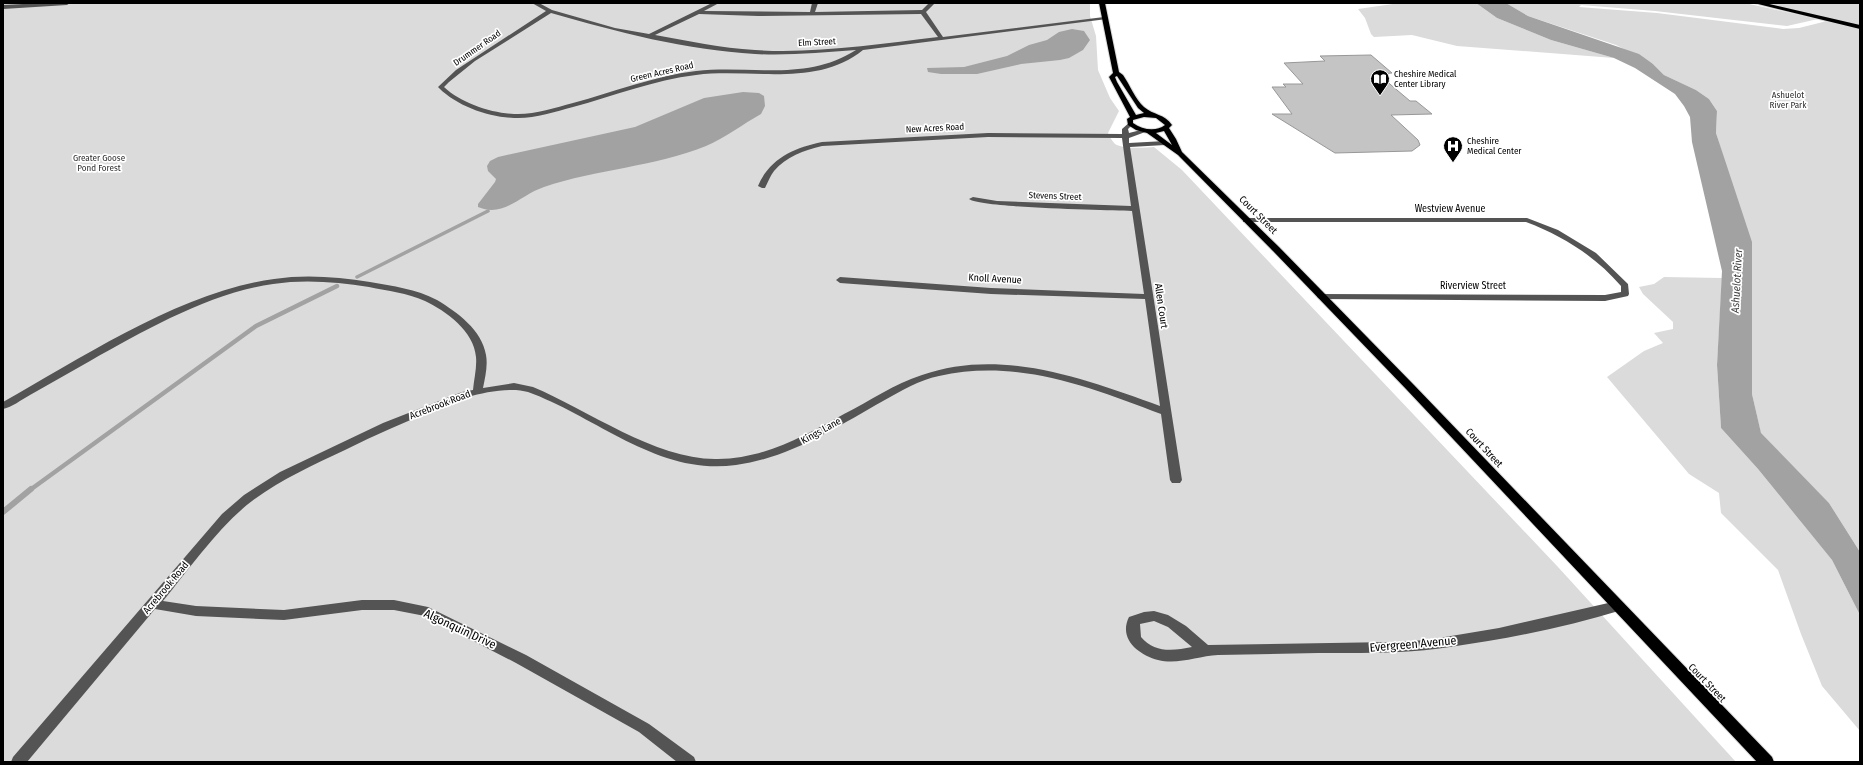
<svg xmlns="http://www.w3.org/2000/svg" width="1863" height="765" font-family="'Fira Sans Condensed',sans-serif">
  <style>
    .green { fill: #dbdbdb }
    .water { fill: #a2a2a2 }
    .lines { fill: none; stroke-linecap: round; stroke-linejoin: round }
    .stream-far2 { stroke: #a2a2a2; stroke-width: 3.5 }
    .stream-far1 { stroke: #a2a2a2; stroke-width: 4.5 }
    .stream { stroke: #a2a2a2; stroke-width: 6 }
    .building { fill: #c4c4c4; stroke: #989898 }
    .major-casing { stroke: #dbdbdb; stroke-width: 2 }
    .highway-casing { stroke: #dbdbdb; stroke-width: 2 }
    .minor { fill: #545454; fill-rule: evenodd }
    .major { fill: #000; fill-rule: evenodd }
    .highway { fill: #000; fill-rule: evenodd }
    .labels { text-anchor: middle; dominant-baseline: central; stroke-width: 3.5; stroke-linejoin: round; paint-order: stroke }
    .far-street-label { font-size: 9px; fill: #000; stroke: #fff }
    .far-poi-label { font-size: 9px; fill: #000; stroke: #fff; text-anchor: start }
    .far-park-label { font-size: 9px; fill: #323232; stroke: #fff }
    .street-label { font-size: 10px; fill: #000; stroke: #fff }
    .water-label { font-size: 11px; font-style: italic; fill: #434343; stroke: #fff }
    .near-street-label { font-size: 12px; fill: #000; stroke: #fff }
  </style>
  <rect width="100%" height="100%" fill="#fff"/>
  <!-- green -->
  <g class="green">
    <path d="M3,3h1087v13l6,20 2,34 12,28 9,13 -11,22c2,4 4,8 7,11 7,5 30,4 39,3l28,23 376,397 178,195h-1733z"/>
    <path d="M1400,3h76l21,15 54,22 63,18 -157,-12 -45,-11 -38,2 -3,-3 -6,-16 -7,-9z"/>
    <path d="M1506,3h239l73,16 -31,7 -132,-15 -74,-6 -2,2 78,6 126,16 16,-1 28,-7 33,8v523l-31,-49 -68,-69 -9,-40v-93l-20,-116 -16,-52 1,-22 -8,-12 -13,-9 -32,-15 -11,-11 -37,-19 -88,-29z"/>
    <path d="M1761,3h99v23z"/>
    <path d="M1664,277l58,1 -5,87 4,63 37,41 74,91 28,55v116l-38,-45 -21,-52 -23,-64 -57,-57 -2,-20 -30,-19 -82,-97 37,-26 19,-8 -9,-10 19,-4v-7l-30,-28 -4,-7 15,-3z"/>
  </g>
  <!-- water -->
  <g class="water">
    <path d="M1476,3h30l22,13 111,38 14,10 11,11 32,15 13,9 8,12 -1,22 36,109v152l9,39 68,70 31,49v63l-28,-55 -74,-91 -37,-41 -4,-63 5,-94 -30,-129 -2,-25 -6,-11 -9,-12 -40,-26 -21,-10 -63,-18 -54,-22z"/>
    <path d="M1072,29l12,2 6,9 -7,10 -14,8 -9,2 -39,4 -44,10h-36l-13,-2 -1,-4 37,-1 43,-11 22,-11 18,-5 12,-8z"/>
    <path d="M743,92l16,1 5,3 1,10 -4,8c-18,10 -36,24 -55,32 -52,21 -109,23 -162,41 -24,8 -40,31 -66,20v-3l17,-22 1,-3 -8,-8 -1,-5 3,-5 8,-4 137,-30 69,-29z"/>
  </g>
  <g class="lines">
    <!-- stream-far2 -->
    <path class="stream-far2" d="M357,277l131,-66"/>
    <!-- stream-far1 -->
    <path class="stream-far1" d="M30,490l226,-164 81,-40"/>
    <!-- stream -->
    <path class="stream" d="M3,512l28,-23"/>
  </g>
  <!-- building -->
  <path class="building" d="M1371,55l21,18 -14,1 32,27h6l16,13 -41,1 27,25 2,5 -8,6 -77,2 -63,-39h20l-20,-27h14l-3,-3h20l-19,-21 41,-2 -5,-5z"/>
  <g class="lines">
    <defs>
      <path id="major" d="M1099,3h6l14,69 4,3c7,10 12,24 21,32 9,8 21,7 28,18l-3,3 7,11 6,13 97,95 135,138 358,372 2,5h-17l-351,-373 -133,-138 -95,-96 -31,-22 -11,-3 -8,-5 -1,-6 3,-2 -21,-40 4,-4zM1117,76l21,32 6,5 -8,2 -19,-33 -2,-5zM1144,117l12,1 9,7c-9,7 -22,5 -32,-2v-3zM1164,131l8,14 -16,-12z"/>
      <path id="highway" d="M1754,3h11l95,22v4z"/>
    </defs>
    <!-- major casing -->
    <use href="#major" class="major-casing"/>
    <!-- highway casing -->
    <use href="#highway" class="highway-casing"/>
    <!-- minor -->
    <g class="minor">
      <path d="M43,3h27l-3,2 -64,4v-4z"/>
      <path d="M532,3h7l13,7 63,18 34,6 63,-31h7l-15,8 106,1 2,-9h6l-3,9 107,-2 7,-7h6l-9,9 17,25 161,-20 3,2 -244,31c-47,38 -112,18 -167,25 -42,5 -82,21 -123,32 -19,5 -39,12 -59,11 -26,-1 -57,-12 -75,-30l-1,-1 18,-17 90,-59zM551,13c66,19 135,37 204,41 34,2 67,-2 101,-4 -50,32 -105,15 -160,21 -42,5 -82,21 -123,32 -19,5 -39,12 -59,11 -23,-1 -53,-11 -70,-27l5,-5 26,-21zM699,14l59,2 163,-2 17,23c-59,7 -125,17 -183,13 -34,-2 -67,-9 -100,-15z"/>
      <path d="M1130,122l3,2 -5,5 1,4 16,-4 3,2 -19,7v5l36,-2 3,2 -3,2 -35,2 52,333 -2,3h-8l-2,-3 -9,-66c-71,-27 -145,-56 -222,-38 -20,4 -38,15 -56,25 -46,26 -94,57 -147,64 -78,11 -139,-48 -208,-73 -16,-5 -44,0 -60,5 -11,3 -21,8 -31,12 -32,13 -62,26 -92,41 -32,15 -65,30 -93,51 -33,25 -62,67 -89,100l33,5 88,4 78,-10h32l34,7 98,48 123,69 45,33 2,5h-19l-38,-30 -123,-69 -91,-47 -31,-6h-32l-78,10 -88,-4 -41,-7 -128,153h-16l2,-5 209,-243 22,-19 36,-23 103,-49 79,-31 11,-2c1,-11 4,-22 3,-33 -2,-26 -30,-46 -51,-56 -18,-8 -37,-10 -56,-14 -32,-5 -64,-8 -96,-3 -63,9 -128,46 -183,77 -20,11 -40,23 -60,34 -9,5 -18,12 -27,14v-7c80,-45 180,-111 271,-123 32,-5 64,-2 96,3 23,4 46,7 67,18 20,12 45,30 49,55 2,11 -1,23 -3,33l31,-5 19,4c55,23 122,72 182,72 47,1 89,-23 129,-45 26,-13 50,-30 78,-39 79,-28 163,4 238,31l-15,-107 -154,-5 -151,-11 -4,-3 4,-3 151,11 153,6 -12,-83c-23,-1 -152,-3 -163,-12l4,-2 24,4 134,5 -9,-68 -134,-1 -166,9c-18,4 -36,11 -48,25 -4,5 -6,11 -9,17h-3l-4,-2c12,-28 36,-38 64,-44l166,-9 134,1v-5z"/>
      <path d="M1243,218h284l31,12 38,23 32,31 1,10 -1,2 -23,5 -284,-2 -3,-1 -1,-2 1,-2 287,1 16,-3v-6c-26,-30 -58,-50 -95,-64h-283z"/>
      <path d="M1617,601l5,1 1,4 -1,4c-56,17 -114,29 -172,37 -44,7 -88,6 -132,6 -34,1 -67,1 -100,2 -20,1 -40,10 -60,5 -19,-5 -40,-21 -29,-43l15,-5 10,-1 14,4 18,11 22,19 183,-3 36,-2 72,-12zM1154,621l14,6 24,20c-19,4 -38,6 -51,-10l-1,-13z"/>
    </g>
    <!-- major -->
    <use href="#major" class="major"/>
    <!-- highway -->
    <use href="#highway" class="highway"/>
  </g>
  <!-- icons -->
  <defs>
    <symbol id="library-pin" viewBox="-11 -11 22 30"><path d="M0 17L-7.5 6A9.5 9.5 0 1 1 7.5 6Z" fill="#000" stroke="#fff"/><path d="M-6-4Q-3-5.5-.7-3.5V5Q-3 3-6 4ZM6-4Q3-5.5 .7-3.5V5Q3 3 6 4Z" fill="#fff"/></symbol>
    <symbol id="hospital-pin" viewBox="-11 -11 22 30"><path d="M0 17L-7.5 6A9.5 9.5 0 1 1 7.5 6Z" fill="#000" stroke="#fff"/><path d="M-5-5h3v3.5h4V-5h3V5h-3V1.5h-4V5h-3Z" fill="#fff"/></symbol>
  </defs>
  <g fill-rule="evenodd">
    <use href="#library-pin" x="1369" y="68" width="22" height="30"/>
    <use href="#hospital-pin" x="1442" y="135" width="22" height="30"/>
  </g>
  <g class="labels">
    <!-- far-street labels -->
    <g class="far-street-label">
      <text transform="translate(817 42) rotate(-3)">Elm Street</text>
      <text transform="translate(477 48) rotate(-35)">Drummer Road</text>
      <text transform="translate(662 72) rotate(-13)">Green Acres Road</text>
      <text transform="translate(935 128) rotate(-3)">New Acres Road</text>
      <text transform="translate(1055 196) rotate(2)">Stevens Street</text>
    </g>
    <!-- far-poi labels -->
    <g class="far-poi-label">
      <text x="1394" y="74">Cheshire Medical<tspan x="1394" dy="10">Center Library</tspan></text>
      <text x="1467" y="141">Cheshire<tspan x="1467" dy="10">Medical Center</tspan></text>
    </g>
    <!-- far-park labels -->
    <g class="far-park-label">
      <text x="1788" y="95">Ashuelot<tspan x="1788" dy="10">River Park</tspan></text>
      <text x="99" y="158">Greater Goose<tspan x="99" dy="10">Pond Forest</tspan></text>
    </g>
    <!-- street labels -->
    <g class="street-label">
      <text x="1450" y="209">Westview Avenue</text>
      <text transform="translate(1258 215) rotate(45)">Court Street</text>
      <text transform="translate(995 279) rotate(3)">Knoll Avenue</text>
      <text x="1473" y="286">Riverview Street</text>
      <text transform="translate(1161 306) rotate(82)">Allen Court</text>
      <text transform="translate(440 405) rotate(-21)">Acrebrook Road</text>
      <text transform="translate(821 431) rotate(-29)">Kings Lane</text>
      <text transform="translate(1484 448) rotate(47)">Court Street</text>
      <text transform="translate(166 588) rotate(-50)">Acrebrook Road</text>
      <text transform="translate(1707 683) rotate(46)">Court Street</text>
    </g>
    <!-- water labels -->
    <g class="water-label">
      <text transform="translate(1737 281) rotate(-87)">Ashuelot River</text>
    </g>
    <!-- near-street labels -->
    <g class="near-street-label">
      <text transform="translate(460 629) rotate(25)">Algonquin Drive</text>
      <text transform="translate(1413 644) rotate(-5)">Evergreen Avenue</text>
    </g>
  </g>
  <!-- border -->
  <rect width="1863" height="765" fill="none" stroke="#000000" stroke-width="8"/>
</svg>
